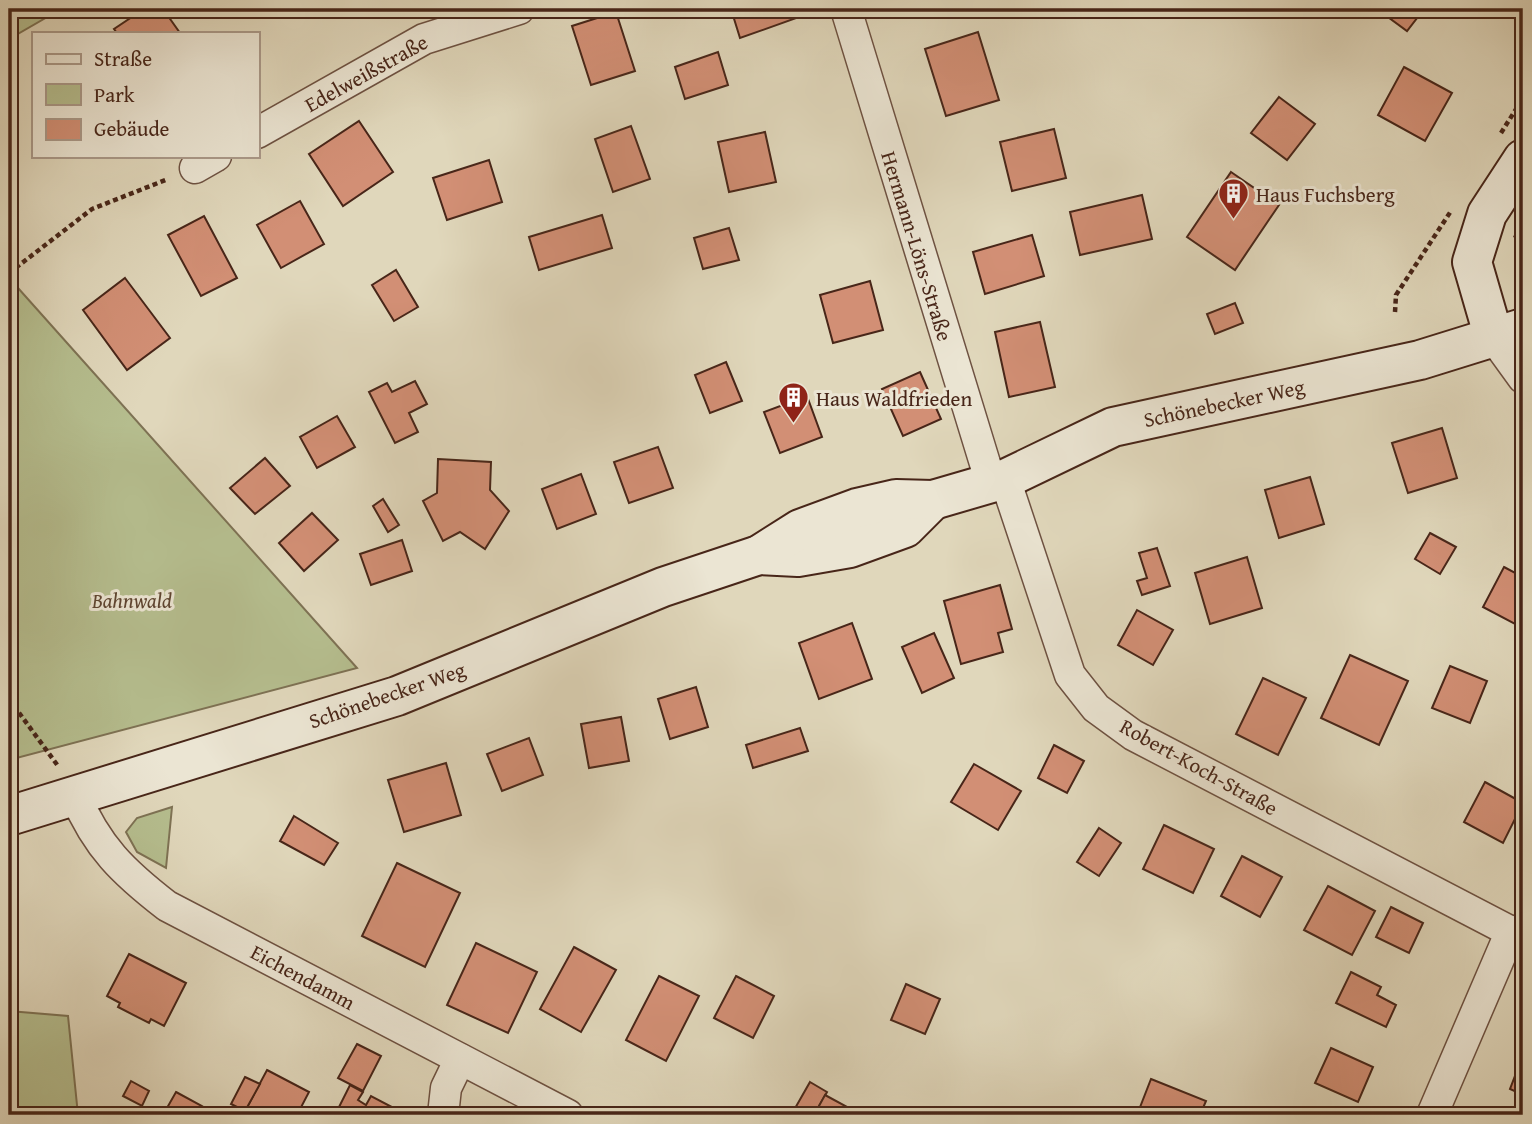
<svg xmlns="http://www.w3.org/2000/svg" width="1532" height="1124" font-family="'Gentium Book Plus',serif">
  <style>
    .green { fill: #b5bd8e; stroke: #7e7254; stroke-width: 2 }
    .building { fill: #d28f75; stroke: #482619; stroke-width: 2 }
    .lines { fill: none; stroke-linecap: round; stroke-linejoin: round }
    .street-casing { stroke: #6e5242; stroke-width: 33 }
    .secondary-casing { stroke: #482619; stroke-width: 42 }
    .path { stroke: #482619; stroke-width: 4.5; stroke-dasharray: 5 3.5; stroke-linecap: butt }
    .street { stroke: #ebe5d3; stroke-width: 30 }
    .secondary { stroke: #ebe5d3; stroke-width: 38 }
    .labels { text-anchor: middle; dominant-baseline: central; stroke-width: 6; stroke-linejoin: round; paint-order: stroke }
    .street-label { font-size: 21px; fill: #482619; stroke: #ebe5d3 }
    .poi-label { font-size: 21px; fill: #482619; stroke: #ebe5d3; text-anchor: start }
    .park-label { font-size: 21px; font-style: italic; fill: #5e4430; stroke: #ebe5d3 }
  </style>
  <rect width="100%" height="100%" fill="#e0d7bb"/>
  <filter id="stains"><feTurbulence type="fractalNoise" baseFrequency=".00286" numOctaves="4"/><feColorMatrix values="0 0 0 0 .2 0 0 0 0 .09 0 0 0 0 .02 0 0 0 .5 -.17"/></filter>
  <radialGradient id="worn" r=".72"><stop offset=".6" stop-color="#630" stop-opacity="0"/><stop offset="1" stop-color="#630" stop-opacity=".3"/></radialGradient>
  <!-- green -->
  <g class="green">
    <path d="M9,9h52l-52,30z"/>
    <path d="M9,278l1,1 347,389 -348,92z"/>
    <path d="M172,807l-6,61 -29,-16 -11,-20 11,-14z"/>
    <path d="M9,1011l59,5 10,99h-69z"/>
  </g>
  <!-- building -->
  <g class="building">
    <path d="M144,9h19l17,24h-63l-3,-4z"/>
    <path d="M731,9h68l3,7 -62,22z"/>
    <path d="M1377,9h47l-17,22z"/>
    <path d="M616,12l19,59 -44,14 -19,-59z"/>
    <path d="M978,32l21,68 -53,16 -21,-67z"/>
    <path d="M718,52l10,33 -43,14 -10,-32z"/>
    <path d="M1404,67l48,26 -27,48 -47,-26z"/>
    <path d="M1279,97l36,27 -28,36 -36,-27z"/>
    <path d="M359,121l34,51 -50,34 -34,-52z"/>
    <path d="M631,126l19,53 -37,13 -18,-53z"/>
    <path d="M1054,129l12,49 -54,13 -12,-49z"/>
    <path d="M765,132l11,50 -47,10 -11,-50z"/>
    <path d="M489,160l13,42 -55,18 -14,-42z"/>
    <path d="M1231,172l48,33 -44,65 -48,-33z"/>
    <path d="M1142,195l10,44 -72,16 -10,-43z"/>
    <path d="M300,201l24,43 -43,24 -24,-43z"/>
    <path d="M602,215l10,33 -73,22 -10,-33z"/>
    <path d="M204,216l33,62 -36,18 -33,-61z"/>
    <path d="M729,228l10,32 -36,9 -9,-31z"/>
    <path d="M1032,235l12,41 -59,18 -12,-42z"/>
    <path d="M396,270l22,37 -24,14 -22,-36z"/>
    <path d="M125,278l45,60 -43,32 -44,-60z"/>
    <path d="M870,281l13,49 -50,13 -13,-48z"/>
    <path d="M1235,303l8,20 -28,11 -8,-20z"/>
    <path d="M1040,322l15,65 -46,10 -14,-65z"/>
    <path d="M726,362l16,39 -32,12 -15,-38z"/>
    <path d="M920,372l21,47 -38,17 -21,-47z"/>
    <path d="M415,381l12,23 -18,9 9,19 -23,11 -26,-51 18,-9 5,9z"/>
    <path d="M807,396l15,41 -42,16 -16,-41z"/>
    <path d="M337,416l18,31 -38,21 -17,-31z"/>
    <path d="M1442,428l15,50 -49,15 -16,-50z"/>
    <path d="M658,447l15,41 -44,15 -15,-41z"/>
    <path d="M265,458l25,28 -35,28 -25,-26z"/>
    <path d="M438,459l53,3 -1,28 19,21 -24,38 -25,-17 -17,9 -20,-40 14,-8z"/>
    <path d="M581,474l15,40 -39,15 -15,-40z"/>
    <path d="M1310,477l14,47 -45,14 -14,-48z"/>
    <path d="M383,499l16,26 -11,7 -15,-26z"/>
    <path d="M312,513l26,27 -34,31 -25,-28z"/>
    <path d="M1430,533l26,14 -16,27 -25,-15z"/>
    <path d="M402,540l10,31 -41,14 -11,-31z"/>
    <path d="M1157,548l13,38 -28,9 -5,-14 10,-3 -8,-25z"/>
    <path d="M1247,557l15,51 -52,16 -15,-51z"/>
    <path d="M1504,567l19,10v31l-8,16 -32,-17z"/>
    <path d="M1000,585l12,44 -14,4 5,19 -42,12 -17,-63z"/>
    <path d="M1137,610l36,20 -20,35 -35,-20z"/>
    <path d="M852,623l20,56 -53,20 -20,-56z"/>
    <path d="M934,633l20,45 -32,15 -20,-46z"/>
    <path d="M1350,655l58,26 -29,64 -58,-27z"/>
    <path d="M1450,666l37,15 -17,42 -38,-15z"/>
    <path d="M1263,678l43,20 -28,57 -42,-21z"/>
    <path d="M696,687l12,40 -38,12 -12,-40z"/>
    <path d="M621,717l8,44 -40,7 -8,-44z"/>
    <path d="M800,728l8,23 -55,17 -7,-23z"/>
    <path d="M529,738l14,37 -41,16 -15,-37z"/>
    <path d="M1054,745l30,16 -17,32 -29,-15z"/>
    <path d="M446,763l15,52 -57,17 -16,-52z"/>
    <path d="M974,764l47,27 -23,39 -47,-28z"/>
    <path d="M1485,782l38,21 -20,40 -39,-21z"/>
    <path d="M294,816l44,27 -14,22 -44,-24z"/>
    <path d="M1164,825l50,24 -21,44 -50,-24z"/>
    <path d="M1099,828l22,15 -22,33 -22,-14z"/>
    <path d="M1242,856l40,21 -22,40 -39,-21z"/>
    <path d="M397,863l63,30 -35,74 -63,-31z"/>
    <path d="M1328,886l47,25 -23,44 -48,-25z"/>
    <path d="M9,906l8,27 -8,3z"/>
    <path d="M1391,907l32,16 -14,30 -33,-16z"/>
    <path d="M476,943l61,29 -29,61 -61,-28z"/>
    <path d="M574,947l42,23 -35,62 -41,-23z"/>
    <path d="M129,954l57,29 -22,43 -13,-7 -2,4 -31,-16 2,-4 -13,-7z"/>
    <path d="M1351,972l30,15 -4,8 19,10 -10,22 -50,-24z"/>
    <path d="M659,976l40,20 -33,65 -40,-21z"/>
    <path d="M736,976l38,20 -21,42 -39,-20z"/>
    <path d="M906,984l34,15 -15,35 -34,-14z"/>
    <path d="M357,1044l24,12 -18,35 -25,-13z"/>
    <path d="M1331,1048l42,19 -15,35 -43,-19z"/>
    <path d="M1523,1055v40l-13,-6z"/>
    <path d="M267,1070l42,22 -12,23h-54z"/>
    <path d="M245,1077l15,7 -15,27 -14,-7z"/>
    <path d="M1151,1079l55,22 -6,14h-63z"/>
    <path d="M131,1081l18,10 -7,15 -19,-10z"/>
    <path d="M810,1082l17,10 -13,23h-11l-9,-5z"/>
    <path d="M350,1085l13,7 -5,8 8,5 5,-9 36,19h-72z"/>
    <path d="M176,1092l26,14 9,6 -2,3h-46z"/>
    <path d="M825,1095l26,14 -4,6h-33z"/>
  </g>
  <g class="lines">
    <defs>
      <g id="street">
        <path d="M846,9l145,474"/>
        <path d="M257,133l167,-94 95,-30"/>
        <path d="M195,168l21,-12"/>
        <path d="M1494,338l29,40"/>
        <path d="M1005,479l65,196 26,33 37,27 390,203"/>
        <path d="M75,795c22,52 48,77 92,111l401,209"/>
        <path d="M443,1115l3,-27 14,-29"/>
        <path d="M1432,1115l79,-184"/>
      </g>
      <g id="secondary">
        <path d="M1494,338l-22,-76 15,-48 36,-55"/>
        <path d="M759,555l39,2 52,-9 55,-20 28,-28"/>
        <path d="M9,816l388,-120 266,-109 96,-32 41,-26 57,-21 39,-9 37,1 72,-21 108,-52 307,-67 103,-32"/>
      </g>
    </defs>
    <!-- street casing -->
    <use href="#street" class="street-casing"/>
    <!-- secondary casing -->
    <use href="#secondary" class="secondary-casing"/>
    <!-- path -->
    <g class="path">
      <path d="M1501,133l22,-35"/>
      <path d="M1515,235l8,15"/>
      <path d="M9,273l83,-64 76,-30"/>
      <path d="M1395,312l1,-17 55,-84"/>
      <path d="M9,699l49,67"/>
    </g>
    <!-- street -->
    <use href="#street" class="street"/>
    <!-- secondary -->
    <use href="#secondary" class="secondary"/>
  </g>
  <!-- icons -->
  <defs>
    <symbol id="building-pin" viewBox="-11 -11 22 30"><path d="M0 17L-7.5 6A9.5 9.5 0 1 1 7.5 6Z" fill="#8f2418" stroke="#ebe5d3"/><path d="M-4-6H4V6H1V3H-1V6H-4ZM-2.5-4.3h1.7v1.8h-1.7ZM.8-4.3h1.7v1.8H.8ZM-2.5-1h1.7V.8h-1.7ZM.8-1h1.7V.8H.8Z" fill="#fff"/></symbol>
  </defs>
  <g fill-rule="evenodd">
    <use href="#building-pin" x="1216" y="176" width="35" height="47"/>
    <use href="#building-pin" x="776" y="380" width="35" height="47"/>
  </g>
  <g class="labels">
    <!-- street labels -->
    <g class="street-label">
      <text transform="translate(366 73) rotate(-29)">Edelweißstraße</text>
      <text transform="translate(917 246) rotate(73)">Hermann-Löns-Straße</text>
      <text transform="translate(1224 403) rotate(-12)">Schönebecker Weg</text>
      <text transform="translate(387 695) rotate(-19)">Schönebecker Weg</text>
      <text transform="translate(1199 767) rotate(29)">Robert-Koch-Straße</text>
      <text transform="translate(303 977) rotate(28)">Eichendamm</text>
    </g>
    <!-- poi labels -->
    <g class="poi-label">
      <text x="1256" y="194">Haus Fuchsberg</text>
      <text x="816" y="398">Haus Waldfrieden</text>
    </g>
    <!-- park labels -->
    <g class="park-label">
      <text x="132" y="600">Bahnwald</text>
    </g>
  </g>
  <!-- margin -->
  <rect width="1532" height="1124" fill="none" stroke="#e0d7bb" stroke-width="35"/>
  <rect x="10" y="10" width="1511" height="1103" fill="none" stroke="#482619" stroke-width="3.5"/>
  <rect x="18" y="18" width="1497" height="1089" fill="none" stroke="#482619" stroke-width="2"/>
  <!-- legend -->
  <rect x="32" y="32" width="228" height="126" fill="#ebe5d3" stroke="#aa9989" stroke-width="2"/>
  <rect x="46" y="54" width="35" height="10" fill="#ebe5d3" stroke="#aa9989" stroke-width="2"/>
  <text x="94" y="66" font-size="21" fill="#482619">Straße</text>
  <rect x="46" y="84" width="35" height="21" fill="#b5bd8e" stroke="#aa9989" stroke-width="2"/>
  <text x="94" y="102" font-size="21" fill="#482619">Park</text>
  <rect x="46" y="119" width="35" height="21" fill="#d28f75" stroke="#aa9989" stroke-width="2"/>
  <text x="94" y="136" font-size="21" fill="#482619">Gebäude</text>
  <rect width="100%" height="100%" filter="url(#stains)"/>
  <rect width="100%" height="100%" fill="url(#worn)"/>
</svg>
